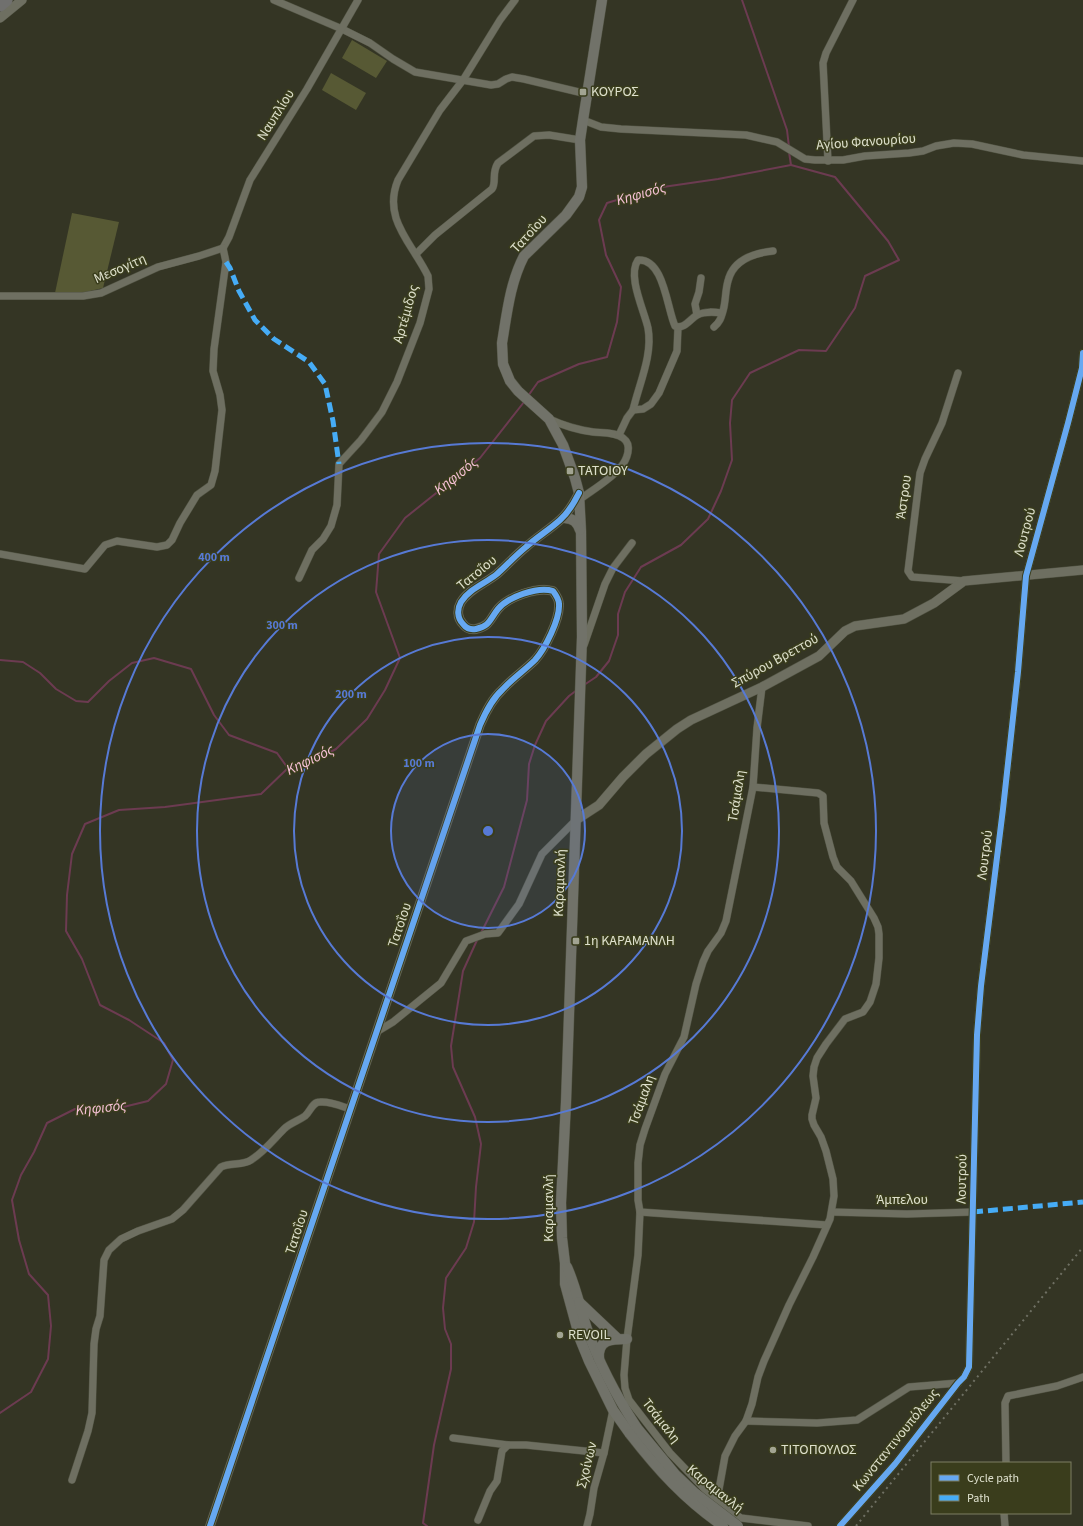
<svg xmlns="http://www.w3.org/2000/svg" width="1083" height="1526" font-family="'Source Sans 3',sans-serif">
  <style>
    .green { fill: #575934 }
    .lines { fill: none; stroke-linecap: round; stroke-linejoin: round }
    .stream { stroke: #6c3b51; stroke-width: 2 }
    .minor-casing { stroke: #515343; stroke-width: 8 }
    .tertiary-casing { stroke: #515343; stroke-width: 10 }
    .secondary-casing { stroke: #515343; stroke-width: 11 }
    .motorway-casing { stroke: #515343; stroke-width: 14 }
    .minor { stroke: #6e6f61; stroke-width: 7 }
    .tertiary { stroke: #6e6f61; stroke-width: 9 }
    .secondary { stroke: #717269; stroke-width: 10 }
    .motorway { stroke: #70706e; stroke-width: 13 }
    .rail { stroke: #6f7063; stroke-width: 2; stroke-dasharray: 2 4; stroke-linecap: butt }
    .secondary-bridge-casing { stroke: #515343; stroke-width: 11; stroke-linecap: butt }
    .secondary-bridge { stroke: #717269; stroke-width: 10 }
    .quiet { stroke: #46acf6; stroke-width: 5; stroke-dasharray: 10 5; stroke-linecap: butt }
    .cycleway-casing { stroke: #3a3d1c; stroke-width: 8 }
    .cycleway { stroke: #66a8f1; stroke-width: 6 }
    .ring { fill: none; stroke: #577ad5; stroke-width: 2 }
    .poi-dot { fill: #a2a492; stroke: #3a3d1c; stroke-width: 1.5 }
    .labels { text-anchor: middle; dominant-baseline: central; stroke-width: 3; stroke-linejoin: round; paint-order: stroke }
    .poi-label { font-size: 14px; fill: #dee0cd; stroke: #3a3d1c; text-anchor: start }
    .street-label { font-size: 14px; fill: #dee0cd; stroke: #3a3d1c }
    .water-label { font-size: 15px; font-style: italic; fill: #f7c2d8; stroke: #3a3d1c }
    .centre { fill: #577ad5; stroke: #3a3d1c; stroke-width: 2 }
    .ring-label { font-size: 12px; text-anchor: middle; font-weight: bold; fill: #577ad5; stroke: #3a3d1c; stroke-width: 3; stroke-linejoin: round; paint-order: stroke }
  </style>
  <rect width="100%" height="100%" fill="#343524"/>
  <!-- green -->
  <g class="green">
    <path d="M352,40l35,21 -11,17 -34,-20z"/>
    <path d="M331,73l35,20 -10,17 -34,-20z"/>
    <path d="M72,213l47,9 -16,66 -17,4 -31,1z"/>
  </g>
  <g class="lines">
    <!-- stream -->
    <g class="stream">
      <path d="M742,0l45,130 2,17"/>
      <path d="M528,396l10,-14 41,-18 28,-7 10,-35 4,-35 -15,-32 -7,-35 8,-17 49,-15 62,-9 73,-14 -2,-13"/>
      <path d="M0,660l23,2 17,11 16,16 20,12 12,1 21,-21 23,-18 22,-5 37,11 23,46 15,20 48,18 10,14"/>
      <path d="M584,685l12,-8 13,-16 9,-26v-21l7,-22 16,-25 40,-22 27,-26 13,-28 11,-31 -2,-37 2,-23 18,-27 49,-23 27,1 29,-43 10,-32 34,-16 -11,-19 -53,-64 -44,-12"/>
      <path d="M481,933l23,-46 23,-87 2,-36 6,-19 11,-24 23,-25 8,-6"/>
      <path d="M0,1413l31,-21 17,-33 3,-33 -3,-31 -19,-21 -10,-34 -7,-40 9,-25 13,-23 13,-29 28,-14 36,1 37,-9 18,-17 7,-24 -9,-17 -35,-23 -29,-15 -18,-46 -16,-28 1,-36 5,-41 13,-30 34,-14 46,-3 96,-13 27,-26 20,-4 28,-15 31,-30 18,-29 15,-32 -24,-66 3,-38 26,-36 75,-60 44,-56"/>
      <path d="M427,1526l-4,-3 11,-78 17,-76v-25l-6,-15 -2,-21 3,-30 20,-30 8,-26 2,-35 5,-43 -6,-27 -22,-50 -2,-21 12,-75 15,-33"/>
    </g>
    <defs>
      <g id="minor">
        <path d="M274,0l68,29 28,14 23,16 22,13 76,13 7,-1 8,-5 6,-2 12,2 63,15"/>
        <path d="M583,120l18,7 20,2 125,6 31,7 28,17 10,1h28l22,-4 44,-3 14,-2 13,-5 18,-3 18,1 51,11 60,6"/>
        <path d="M828,161l-5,-98 3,-10 27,-53"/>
        <path d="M223,248l6,-11 21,-57 57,-91 51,-89"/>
        <path d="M416,254l19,-19 57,-46c5,-8 -1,-15 6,-26l36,-27 15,-1 31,5"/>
        <path d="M0,296h83l18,-3 57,-26 41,-11 24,-8"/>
        <path d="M697,315l-2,-11 4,-12 2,-14"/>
        <path d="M714,327c6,-5 7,-9 9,-16 3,-10 2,-20 5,-30 5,-21 26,-28 45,-30"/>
        <path d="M958,373l-16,50 -17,36 -5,14 -12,98 4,6 52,4"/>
        <path d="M633,410l10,-1 8,-5 8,-11 18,-42 1,-24"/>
        <path d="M549,419c13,6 29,11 44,13 9,1 22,0 30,6 10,7 4,22 -3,30 -9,11 -29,23 -41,32"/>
        <path d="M619,435l8,-17 6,-8c6,-26 20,-55 15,-82 -4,-18 -21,-52 -10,-68 26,-2 29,49 37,66 9,4 15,-7 22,-11 8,-4 17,-3 25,-2"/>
        <path d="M0,554l85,15 20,-24 12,-4 40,6 10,-2 5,-5 8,-17 17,-28 14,-10 4,-14 7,-61 -2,-15 -7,-24 1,-22 12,-87 -3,-14"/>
        <path d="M299,578l13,-28 11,-11 8,-13 6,-21 2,-41 22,-24 21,-28 15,-30 23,-59 9,-34 -1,-13c-16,-33 -46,-57 -30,-96l42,-70 23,-30 37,-60 15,-20"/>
        <path d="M584,645l21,-61 8,-16 19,-25"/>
        <path d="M762,687l-5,41 -4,59 -27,134 -5,12 -13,18 -5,11 -7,22 -12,53 -19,37 -20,55 -5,16 -2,18v37l2,12 -2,43 -11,84 -3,36 1,13 4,12 41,53 48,50 23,15 67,8"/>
        <path d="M378,1031l15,-9 48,-39 25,-42 19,-7 13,-1 21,-29 23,-50 34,-34"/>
        <path d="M640,1212l187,13"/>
        <path d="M832,1212l75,2 66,-2"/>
        <path d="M746,1421l71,2 40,-3 52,-33 49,-4"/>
        <path d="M453,1438l55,7"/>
        <path d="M1006,1463l-1,-60 3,-7 49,-10 26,-9"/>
        <path d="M72,1480l16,-49 4,-18 2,-69 2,-15 4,-13 4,-56 5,-10 12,-11 17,-8 34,-12 11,-9 38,-43c9,-5 21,-1 30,-7 13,-8 22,-20 33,-31 6,-6 14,-8 21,-13 6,-5 7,-14 15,-14 10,-1 21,4 30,7"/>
        <path d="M716,1506l9,-50 10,-20 11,-15 6,-17 6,-27 6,-16 25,-56 24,-48 17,-38 4,-23 -1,-17 -7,-28 -5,-14 -7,-12 -2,-6v-4l4,-17 -3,-22 1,-9 3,-9 9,-14 19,-25 18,-7 7,-10 6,-18 3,-26v-24l-1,-7 -4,-9 -23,-37 -14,-14 -4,-10 -9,-34 -1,-27 -5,-3 -65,-6"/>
        <path d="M1004,1513l1,13"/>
        <path d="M478,1520l12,-29 7,-10 5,-30 6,-6h18l78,8"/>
        <path d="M587,1526l3,-12 4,-26 10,-35 9,-43"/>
        <path d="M840,1526l55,-62 63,-81 6,-6 5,-10 8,-332 4,-49 22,-177 15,-137 8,-96 42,-153 14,-55 1,-15"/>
      </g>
      <g id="tertiary">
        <path d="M0,18l22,-18"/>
        <path d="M576,820l23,-15 24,-28 23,-23 31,-25 14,-9 71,-33 57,-31 26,-25 10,-5 49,-7 30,-16 30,-22 119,-11"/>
        <path d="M210,1526l270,-801c6,-14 12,-26 23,-36 10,-11 22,-19 32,-29 10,-11 25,-41 24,-56 0,-5 -3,-9 -6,-13 -15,-5 -45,6 -55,18 -8,10 -8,17 -22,20 -5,1 -10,-1 -13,-5 -6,-6 -6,-15 -2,-22 8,-13 25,-19 36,-28 10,-9 19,-19 29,-27 11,-10 23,-17 34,-27 8,-7 14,-17 19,-27"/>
      </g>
      <g id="secondary">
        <path d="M602,0l-19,120 -3,20 2,47 -3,10 -13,18 -42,41c-14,27 -17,57 -22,87l1,21 7,17 8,10 31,28 14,26 12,33 4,15 2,38 1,106 -16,465 -5,101 1,35 3,25v21l15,55 9,22 24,49 17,24"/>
        <path d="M565,518c9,1 12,4 15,12"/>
        <path d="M567,1267c9,20 13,41 20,62 12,35 30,68 50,99"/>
        <path d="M579,1302l39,37"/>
        <path d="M599,1359c-2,-20 13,-20 28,-20"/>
      </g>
      <path id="motorway" d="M0,5l6,-5"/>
    </defs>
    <!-- minor casing -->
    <use href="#minor" class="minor-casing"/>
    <!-- tertiary casing -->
    <use href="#tertiary" class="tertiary-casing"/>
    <!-- secondary casing -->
    <use href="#secondary" class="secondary-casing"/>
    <!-- motorway casing -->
    <use href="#motorway" class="motorway-casing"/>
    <!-- minor -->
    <use href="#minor" class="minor"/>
    <!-- tertiary -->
    <use href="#tertiary" class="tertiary"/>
    <!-- secondary -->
    <use href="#secondary" class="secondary"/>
    <!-- motorway -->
    <use href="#motorway" class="motorway"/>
    <!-- rail -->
    <path class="rail" d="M856,1526l227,-279"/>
    <defs>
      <g id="secondary-bridge">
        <path d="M637,1428l38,46 20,19 43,33"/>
        <path d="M630,1434c28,36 55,66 93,92"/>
      </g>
    </defs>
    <!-- secondary-bridge casing -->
    <use href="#secondary-bridge" class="secondary-bridge-casing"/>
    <!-- secondary-bridge -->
    <use href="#secondary-bridge" class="secondary-bridge"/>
    <!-- quiet -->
    <g class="quiet">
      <path d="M226,262l4,6 9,23 16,29 19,19 35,23 16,22 8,37 6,43"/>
      <path d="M973,1212l110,-10"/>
    </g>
    <defs>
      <g id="cycleway">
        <path d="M210,1526l270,-801c6,-14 12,-26 23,-36 10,-11 22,-19 32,-29 10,-11 25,-41 24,-56 0,-5 -3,-9 -6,-13 -15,-5 -45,6 -55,18 -8,10 -8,17 -22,20 -5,1 -10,-1 -13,-5 -6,-6 -6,-15 -2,-22 8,-13 25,-19 36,-28 10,-9 19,-19 29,-27 11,-10 23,-17 34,-27 8,-7 14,-17 19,-27"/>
        <path d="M840,1526l55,-62 63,-81 6,-6 5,-10 8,-332 4,-49 22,-177 15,-137 8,-96 42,-153 14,-55 1,-15"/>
      </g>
    </defs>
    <!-- cycleway casing -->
    <use href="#cycleway" class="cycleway-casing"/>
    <!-- cycleway -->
    <use href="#cycleway" class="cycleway"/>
  </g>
  <!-- distance rings -->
  <circle cx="488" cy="831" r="97" fill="#577ad5" fill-opacity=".12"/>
  <g class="ring">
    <circle cx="488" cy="831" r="97"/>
    <circle cx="488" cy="831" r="194"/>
    <circle cx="488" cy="831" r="291"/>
    <circle cx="488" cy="831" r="388"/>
  </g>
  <!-- markers -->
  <g class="poi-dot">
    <rect x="579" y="88" width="8" height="8" rx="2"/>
    <rect x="566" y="467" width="8" height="8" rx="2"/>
    <rect x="572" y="937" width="8" height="8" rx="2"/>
    <circle cx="560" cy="1335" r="4"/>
    <circle cx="773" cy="1450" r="4"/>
  </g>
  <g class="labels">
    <!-- poi labels -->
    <g class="poi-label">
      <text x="591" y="92">ΚΟΥΡΟΣ</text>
      <text x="578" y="471">ΤΑΤΟΙΟΥ</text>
      <text x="584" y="941">1η ΚΑΡΑΜΑΝΛΗ</text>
      <text x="568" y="1335">REVOIL</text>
      <text x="781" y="1450">ΤΙΤΟΠΟΥΛΟΣ</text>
    </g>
    <!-- street labels -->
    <g class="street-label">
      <text transform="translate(276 115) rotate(-58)">Ναυπλίου</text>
      <text transform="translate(866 142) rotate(-4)">Αγίου Φανουρίου</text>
      <text transform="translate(529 234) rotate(-48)">Τατοΐου</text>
      <text transform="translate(120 269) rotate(-23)">Μεσογίτη</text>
      <text transform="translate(406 314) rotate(-74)">Αρτέμιδος</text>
      <text transform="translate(904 497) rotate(-82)">Άστρου</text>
      <text transform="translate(1025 532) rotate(-75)">Λουτρού</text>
      <text transform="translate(477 573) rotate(-39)">Τατοΐου</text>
      <text transform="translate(775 661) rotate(-29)">Σπύρου Βρεττού</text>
      <text transform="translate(737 796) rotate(-81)">Τσάμαλη</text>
      <text transform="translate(985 855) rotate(-83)">Λουτρού</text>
      <text transform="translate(560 883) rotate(-88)">Καραμανλή</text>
      <text transform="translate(400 925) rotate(-71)">Τατοΐου</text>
      <text transform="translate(642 1100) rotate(-70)">Τσάμαλη</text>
      <text transform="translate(962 1179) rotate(-89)">Λουτρού</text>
      <text x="902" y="1200">Άμπελου</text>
      <text transform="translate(549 1208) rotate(-90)">Καραμανλή</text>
      <text transform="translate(297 1232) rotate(-72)">Τατοΐου</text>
      <text transform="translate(661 1421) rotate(52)">Τσάμαλη</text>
      <text transform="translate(896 1440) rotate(-51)">Κωνσταντινουπόλεως</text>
      <text transform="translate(587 1465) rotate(-76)">Σχοίνων</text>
      <text transform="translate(715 1489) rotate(39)">Καραμανλή</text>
    </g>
    <!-- water labels -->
    <g class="water-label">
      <text transform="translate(641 194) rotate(-16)">Κηφισός</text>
      <text transform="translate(456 476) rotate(-39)">Κηφισός</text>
      <text transform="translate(310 760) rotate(-26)">Κηφισός</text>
      <text transform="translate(101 1108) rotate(-6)">Κηφισός</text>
    </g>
  </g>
  <circle cx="488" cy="831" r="6" class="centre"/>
  <g class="ring-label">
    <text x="214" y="561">400 m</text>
    <text x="282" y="629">300 m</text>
    <text x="351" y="698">200 m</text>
    <text x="419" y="767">100 m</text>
  </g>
  <!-- legend -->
  <rect x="931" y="1462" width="140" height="52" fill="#3a3d1c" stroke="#7c7e63"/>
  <rect x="939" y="1475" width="20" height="6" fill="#66a8f1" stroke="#7c7e63"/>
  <text x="967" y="1482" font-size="12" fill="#dee0cd">Cycle path</text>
  <rect x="939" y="1495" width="20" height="6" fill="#46acf6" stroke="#7c7e63"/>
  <text x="967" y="1502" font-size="12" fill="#dee0cd">Path</text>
</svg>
